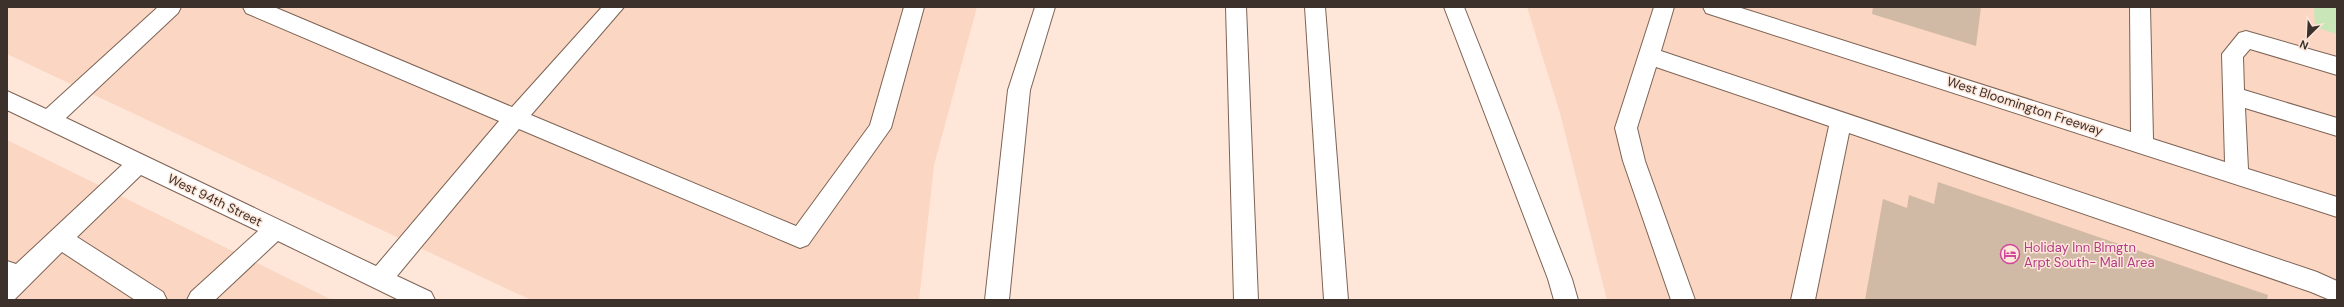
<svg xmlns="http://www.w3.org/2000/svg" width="2344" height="307" font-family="'DM Sans',sans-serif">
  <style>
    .built { fill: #fbd6c2 }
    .green { fill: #c8e6b8 }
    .building { fill: #d1baa5 }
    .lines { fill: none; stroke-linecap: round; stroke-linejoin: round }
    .minor-casing { stroke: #7d6355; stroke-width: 2 }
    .highway-casing { stroke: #7d6355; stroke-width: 2 }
    .minor { fill: #fff; fill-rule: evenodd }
    .highway { fill: #fff; fill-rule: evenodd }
    .labels { text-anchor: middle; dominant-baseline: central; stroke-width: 3; stroke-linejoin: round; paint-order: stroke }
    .street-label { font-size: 13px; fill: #3c312b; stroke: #fee6d9 }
    .hotel-label { font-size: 13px; fill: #b23c85; stroke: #fee6d9; text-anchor: start }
  </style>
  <rect width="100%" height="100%" fill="#fee6d9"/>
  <!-- built -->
  <g class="built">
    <path d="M7,7h970l-43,158 -15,135h-388l-524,-246z"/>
    <path d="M1527,7h810v293h-730l-47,-187z"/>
    <path d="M7,140l325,160h-325z"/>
  </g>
  <!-- green -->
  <path class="green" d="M2314,7h23v27l-22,-7z"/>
  <!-- building -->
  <g class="building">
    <path d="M1873,7h108l-5,39 -104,-32z"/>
    <path d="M1938,182l330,113 -1,5h-402l18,-101 24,9 2,-13 25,9z"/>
  </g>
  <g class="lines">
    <defs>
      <g id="minor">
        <path d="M158,7h23l-3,6 -112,105 310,148 123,-145 -253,-108 -3,-6h31l238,100 90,-100h22l-93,108 265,111 74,-101 34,-118h20l-33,121 -83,117 -8,3 -281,-119 -122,147 34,16 4,8h-36l-121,-59 -63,59h-28l4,-8 67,-61 -117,-56 -64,62 86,55 4,8h-32l-73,-48 -47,47 -8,1v-39l9,3 106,-99 -115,-55v-19l39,18z"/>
        <path d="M1654,7h20l-13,44 656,221 20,9v19h-7l-19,-8 -462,-159 -34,167h-24l38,-174 -173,-59 -19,61 8,33 50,139h-24l-48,-139 -8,-33z"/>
        <path d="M1703,7h35l393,125 -1,-125h20l3,132 72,23 -3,-108 17,-21 7,-2 91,26v18l-87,-26 -7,8 1,33 93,28v18l-92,-28 3,61 89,28v20l-631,-204z"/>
      </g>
      <g id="highway">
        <path d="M1035,7h20l-25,83 -21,210h-24l23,-210z"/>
        <path d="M1226,7h20l12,293h-24z"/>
        <path d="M1305,7h20l23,293h-24z"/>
        <path d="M1444,7h20l108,272 6,21h-24l-6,-21z"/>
      </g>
    </defs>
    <!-- minor casing -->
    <use href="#minor" class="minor-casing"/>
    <!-- highway casing -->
    <use href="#highway" class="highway-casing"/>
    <!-- minor -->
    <use href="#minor" class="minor"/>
    <!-- highway -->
    <use href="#highway" class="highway"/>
  </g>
  <!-- icons -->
  <defs>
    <symbol id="hotel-ring" viewBox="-11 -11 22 22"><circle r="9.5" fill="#fee6d9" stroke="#d1479c" stroke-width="1.5"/><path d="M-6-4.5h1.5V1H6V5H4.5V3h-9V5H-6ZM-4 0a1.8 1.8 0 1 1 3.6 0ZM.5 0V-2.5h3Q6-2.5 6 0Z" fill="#d1479c"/></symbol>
  </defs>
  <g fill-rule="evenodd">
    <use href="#hotel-ring" x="1999" y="243" width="22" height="22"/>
  </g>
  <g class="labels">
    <!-- street labels -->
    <g class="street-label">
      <text transform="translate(2025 106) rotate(18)">West Bloomington Freeway</text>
      <text transform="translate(215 200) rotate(26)">West 94th Street</text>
    </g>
    <!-- hotel labels -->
    <g class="hotel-label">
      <text x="2024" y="247">Holiday Inn Blmgtn<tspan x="2024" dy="15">Arpt South- Mall Area</tspan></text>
    </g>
  </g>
  <!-- border -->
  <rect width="2344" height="307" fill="none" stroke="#3c312b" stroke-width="16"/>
  <!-- north arrow -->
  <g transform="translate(2308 36) rotate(204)" stroke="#fee6d9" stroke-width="3" paint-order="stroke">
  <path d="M0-3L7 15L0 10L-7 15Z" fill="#3c312b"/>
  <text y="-6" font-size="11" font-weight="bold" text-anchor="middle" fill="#3c312b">N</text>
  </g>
</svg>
